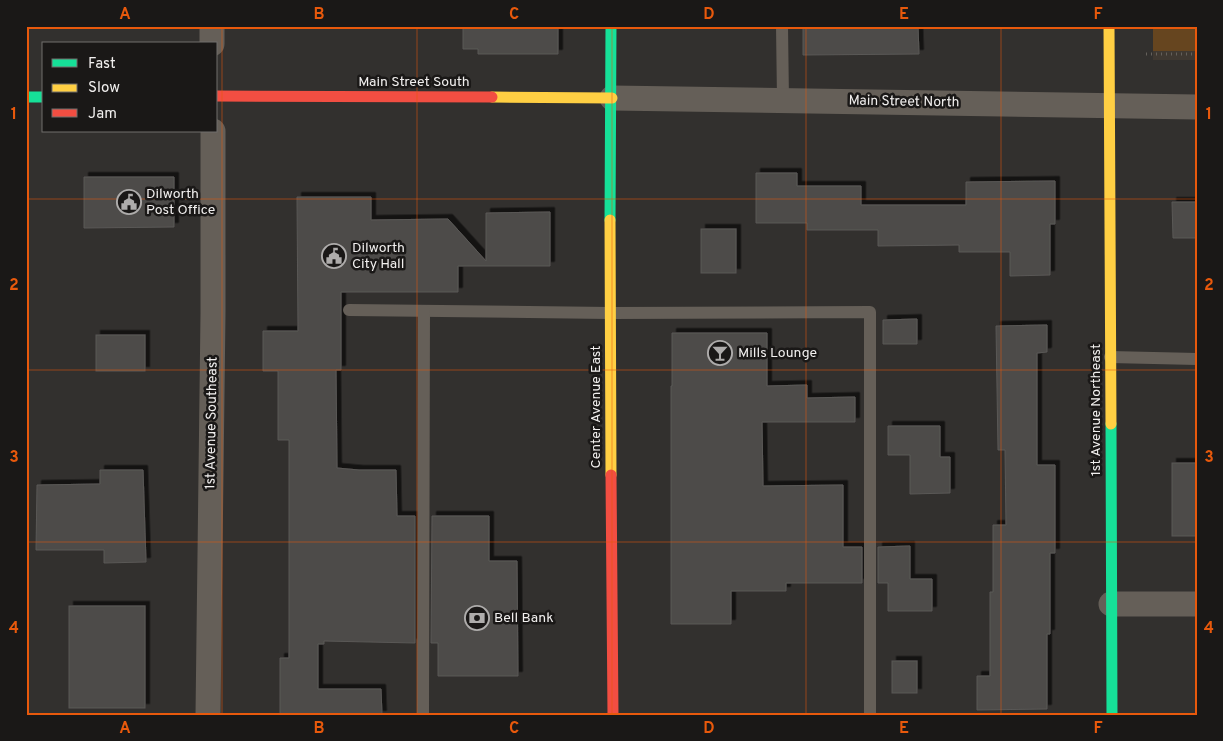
<svg xmlns="http://www.w3.org/2000/svg" width="1223" height="741" font-family="Overpass,sans-serif">
  <style>
    .built { fill: #3f3831 }
    .green { fill: #66451f }
    .building { fill: #4d4c4a; stroke: #5a5856; filter: url(#shadow) }
    .lines { fill: none; stroke-linecap: round; stroke-linejoin: round }
    .path { stroke: #65605b; stroke-width: 3; stroke-dasharray: 1 4; stroke-linecap: butt }
    .lane { stroke: #655f58; stroke-width: 12 }
    .street { stroke: #655f58; stroke-width: 25 }
    .fast { stroke: #16e098; stroke-width: 11 }
    .slow { stroke: #ffcf43; stroke-width: 11 }
    .jam { stroke: #f24e42; stroke-width: 11 }
    .grid { fill: none; stroke: #e8590c; stroke-width: 1; stroke-opacity: 0.55 }
    .labels { text-anchor: middle; dominant-baseline: central; stroke-width: 5; stroke-linejoin: round; paint-order: stroke }
    .street-label { font-size: 14px; fill: #f1efee; stroke: #1a1817 }
    .poi-label { font-size: 14px; fill: #f1efee; stroke: #1a1817; text-anchor: start }
    .neatline { fill: none; stroke: #e8590c; stroke-width: 2 }
    .grid-label { font-size: 16px; text-anchor: middle; font-weight: bold; fill: #e8590c }
  </style>
  <defs>
    <filter id="shadow"><feDropShadow dx="4.5" dy="-4.5" stdDeviation="0" flood-color="#0009"/></filter>
  </defs>
  <rect width="100%" height="100%" fill="#32302e"/>
  <!-- built -->
  <rect class="built" x="1153" y="26" width="44" height="34"/>
  <!-- green -->
  <rect class="green" x="1153" y="26" width="44" height="25"/>
  <!-- building -->
  <g class="building">
    <path d="M463,26h95v28h-80v-5h-15z"/>
    <path d="M803,26h115l1,28 -116,1z"/>
    <path d="M756,173h41v13h64v19h105v-23l89,-1v43h-5v51l-40,1v-24h-51v-7l-81,1v-16h-71v-7h-51z"/>
    <path d="M84,177h90v50l-90,1z"/>
    <path d="M297,197h74v23l77,-1 38,42v-48l64,-1v54h-92v26h-117v78h-5l1,98 22,2h37l1,46h18v127l-91,-2v3h-6v45h63l1,26h-102v-57h9v-218h-11v-69h-15v-40h35z"/>
    <path d="M1172,202h25v36h-24z"/>
    <rect x="701" y="229" width="35" height="44"/>
    <path d="M917,319v25h-34v-24z"/>
    <path d="M1047,325v27l-10,1v112h18v88h-5v81h-3v75l-70,1v-34h13v-84h3v-67h13l-1,-75h-7l-2,-124z"/>
    <path d="M672,333h95v53l40,-1v13l48,-1v25h-93l1,64 80,-1v62h19v36h-76v8h-55v33h-60v-238h1z"/>
    <rect x="96" y="335" width="49" height="36"/>
    <path d="M888,426h52v31h10v36l-40,1v-39h-22z"/>
    <rect x="1172" y="463" width="25" height="73"/>
    <path d="M100,470h43l3,92 -42,1v-13h-68l1,-65 63,-1z"/>
    <path d="M432,516h57v45h28l1,115h-80v-33h-7z"/>
    <path d="M910,546v33h22v32h-44v-28h-10v-36z"/>
    <rect x="69" y="606" width="76" height="102"/>
    <rect x="892" y="661" width="25" height="32"/>
  </g>
  <g class="lines">
    <!-- path -->
    <path class="path" d="M1146,54h51"/>
    <!-- lane -->
    <g class="lane">
      <path d="M782,26l1,74"/>
      <path d="M349,310l261,3 260,-1v403"/>
      <path d="M1110,357l87,2"/>
      <path d="M423,715l1,-404"/>
    </g>
    <!-- street -->
    <g class="street">
      <path d="M212,26v18"/>
      <path d="M612,98l585,9"/>
      <path d="M1111,604h86"/>
      <path d="M208,715l5,-402v-182"/>
    </g>
    <!-- fast -->
    <g class="fast">
      <path d="M26,97h18"/>
      <path d="M610,220l1,-194"/>
      <path d="M1111,424l1,291"/>
    </g>
    <!-- slow -->
    <g class="slow">
      <path d="M1109,26l2,398"/>
      <path d="M492,97l120,1"/>
      <path d="M610,220l1,255"/>
    </g>
    <!-- jam -->
    <g class="jam">
      <path d="M216,96l276,1"/>
      <path d="M611,475l2,240"/>
    </g>
  </g>
  <!-- grid -->
  <path class="grid" d="M222,26v689M417,26v689M612,26v689M806,26v689M1001,26v689M26,199h1171M26,370h1171M26,542h1171"/>
  <!-- icons -->
  <defs>
    <symbol id="civic-ring" viewBox="-11 -11 22 22"><circle r="9.5" fill="#1a1817" stroke="#aeacab" stroke-width="1.5"/><path d="M-.6-6.5H3V-4.5H.6V-3L4-1V1h2V6H-6V1h2V-1L-.6-3ZM-1.2 2.5V6h2.4V2.5Z" fill="#aeacab"/></symbol>
    <symbol id="bar-ring" viewBox="-11 -11 22 22"><circle r="9.5" fill="#1a1817" stroke="#aeacab" stroke-width="1.5"/><path d="M-6-5H6L.8 .8V4.5H3.5V6h-7V4.5H-.8V.8Z" fill="#aeacab"/></symbol>
    <symbol id="bank-ring" viewBox="-11 -11 22 22"><circle r="9.5" fill="#1a1817" stroke="#aeacab" stroke-width="1.5"/><path d="M-6-4H6V4H-6ZM0-2.3a2.3 2.3 0 1 0 0 4.6a2.3 2.3 0 1 0 0-4.6Z" fill="#aeacab"/></symbol>
  </defs>
  <g fill-rule="evenodd">
    <use href="#civic-ring" x="115" y="188" width="28" height="28"/>
    <use href="#civic-ring" x="320" y="242" width="28" height="28"/>
    <use href="#bar-ring" x="706" y="339" width="28" height="28"/>
    <use href="#bank-ring" x="463" y="604" width="28" height="28"/>
  </g>
  <g class="labels">
    <!-- street labels -->
    <g class="street-label">
      <text x="414" y="82">Main Street South</text>
      <text transform="translate(904 102) rotate(1)">Main Street North</text>
      <text transform="translate(596 407) rotate(-90)">Center Avenue East</text>
      <text transform="translate(1096 410) rotate(-90)">1st Avenue Northeast</text>
      <text transform="translate(212 423) rotate(-89)">1st Avenue Southeast</text>
    </g>
    <!-- poi labels -->
    <g class="poi-label">
      <text x="146" y="194">Dilworth<tspan x="146" dy="16">Post Office</tspan></text>
      <text x="352" y="248">Dilworth<tspan x="352" dy="16">City Hall</tspan></text>
      <text x="738" y="353">Mills Lounge</text>
      <text x="494" y="618">Bell Bank</text>
    </g>
  </g>
  <!-- border -->
  <rect width="1223" height="741" fill="none" stroke="#1a1817" stroke-width="55"/>
  <!-- legend -->
  <rect x="42" y="42" width="175" height="90" fill="#1a1817" stroke="#706e6d"/>
  <rect x="52" y="59" width="25" height="8" fill="#16e098" stroke="#706e6d"/>
  <text x="88" y="68" font-size="15" fill="#f1efee">Fast</text>
  <rect x="52" y="84" width="25" height="8" fill="#ffcf43" stroke="#706e6d"/>
  <text x="88" y="92" font-size="15" fill="#f1efee">Slow</text>
  <rect x="52" y="109" width="25" height="8" fill="#f24e42" stroke="#706e6d"/>
  <text x="88" y="118" font-size="15" fill="#f1efee">Jam</text>
  <rect x="28" y="28" width="1168" height="686" class="neatline"/>
  <g class="grid-label">
    <text x="125" y="19">A</text>
    <text x="319" y="19">B</text>
    <text x="514" y="19">C</text>
    <text x="709" y="19">D</text>
    <text x="904" y="19">E</text>
    <text x="1098" y="19">F</text>
    <text x="14" y="119">1</text>
    <text x="1209" y="119">1</text>
    <text x="14" y="290">2</text>
    <text x="1209" y="290">2</text>
    <text x="14" y="462">3</text>
    <text x="1209" y="462">3</text>
    <text x="14" y="633">4</text>
    <text x="1209" y="633">4</text>
    <text x="125" y="733">A</text>
    <text x="319" y="733">B</text>
    <text x="514" y="733">C</text>
    <text x="709" y="733">D</text>
    <text x="904" y="733">E</text>
    <text x="1098" y="733">F</text>
  </g>
</svg>
